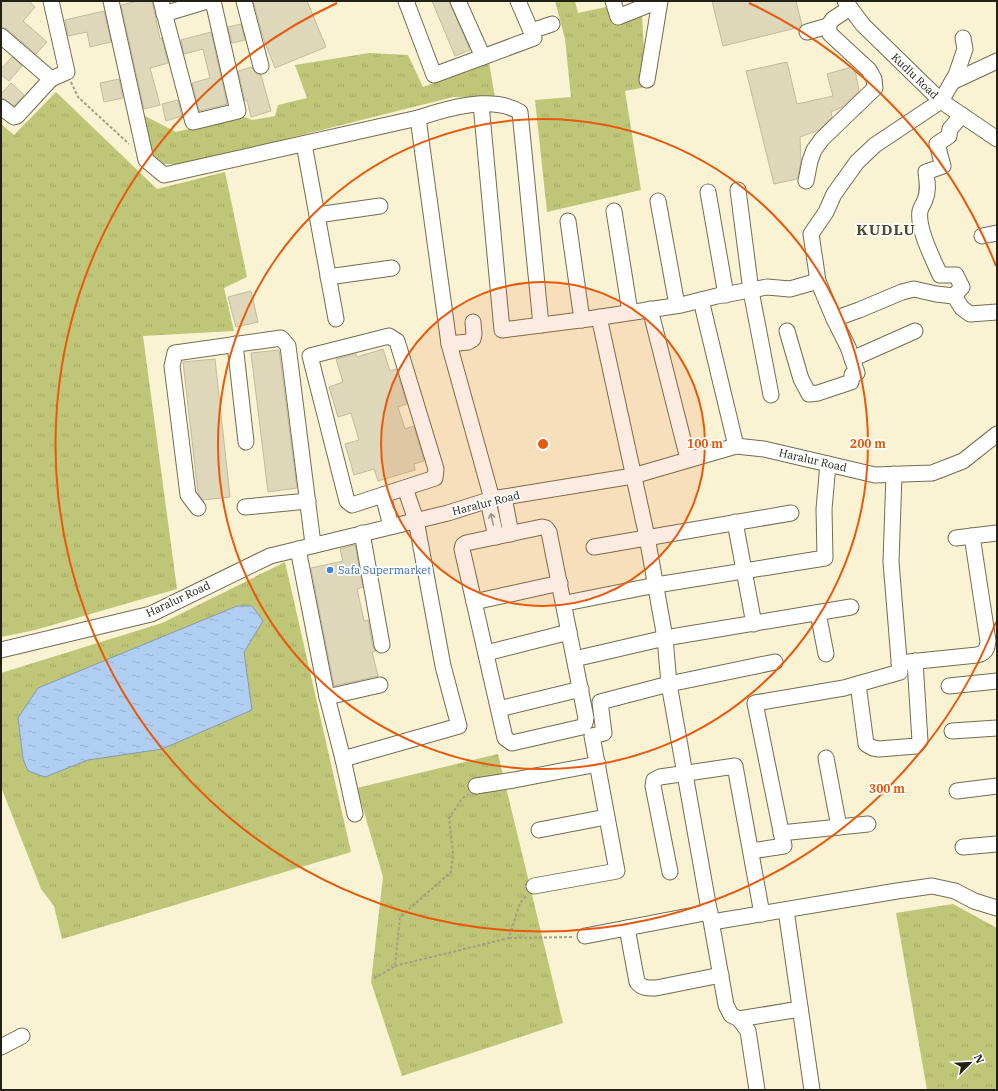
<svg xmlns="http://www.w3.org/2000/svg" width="998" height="1091" font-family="'IBM Plex Serif',serif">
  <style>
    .grass { fill: url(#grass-tufts) }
    .water { fill: url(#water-ripples); stroke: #869ab0 }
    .building { fill: #ded7b9; stroke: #c2bb9d }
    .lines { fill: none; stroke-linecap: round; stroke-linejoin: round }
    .minor-casing { stroke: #736c51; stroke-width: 17 }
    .path { stroke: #a49e87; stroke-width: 2; stroke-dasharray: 3 2; stroke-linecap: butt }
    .minor { stroke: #fff; stroke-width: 15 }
    .oneway { stroke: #9c9b96 }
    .ring { fill: none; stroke: #e8590c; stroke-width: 2 }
    .shop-dot { fill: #3f7fe0; stroke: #fff; stroke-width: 1.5 }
    .labels { text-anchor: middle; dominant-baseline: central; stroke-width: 3.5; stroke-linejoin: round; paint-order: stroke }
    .street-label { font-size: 11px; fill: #232015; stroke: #fff }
    .shop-label { font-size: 11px; fill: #366cbe; stroke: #fff; text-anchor: start }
    .district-label { font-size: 15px; font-weight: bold; letter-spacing: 1px; fill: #4e482e; stroke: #fff }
    .centre { fill: #e8590c; stroke: #fff; stroke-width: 2 }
    .ring-label { font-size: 12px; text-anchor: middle; font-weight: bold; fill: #e8590c; stroke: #fff; stroke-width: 3.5; stroke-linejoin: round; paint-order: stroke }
  </style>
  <defs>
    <pattern id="grass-tufts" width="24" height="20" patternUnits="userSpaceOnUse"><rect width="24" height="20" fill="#c0c678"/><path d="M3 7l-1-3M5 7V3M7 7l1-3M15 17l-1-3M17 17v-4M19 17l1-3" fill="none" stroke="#a5aa67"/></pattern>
    <pattern id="water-ripples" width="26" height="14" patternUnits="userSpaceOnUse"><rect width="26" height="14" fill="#b0cef2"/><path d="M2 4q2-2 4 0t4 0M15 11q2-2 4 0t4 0" fill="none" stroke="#97b1cf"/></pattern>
  </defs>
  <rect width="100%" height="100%" fill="#f9f2d3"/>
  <!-- grass -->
  <g class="grass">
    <path d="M555,1h20l3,12 28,-6 10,14 26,-7 4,73 -21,4 16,99 -94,22 -12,-112 36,-3 -6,-58z"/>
    <path d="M369,53l39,2 15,32 66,-25 6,36 -42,-1 -203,51 -72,16h-14l-15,-12 -6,-37 33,17 66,-16 10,4 23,-4 3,-11 29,-7 -12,-33z"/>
    <path d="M56,92l101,97 68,-17 22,105 -23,11 10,43 -91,5 34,253 -142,41 -34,7v-513l13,11z"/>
    <path d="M285,562l66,290 -289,87 -8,-33 -13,-17 -40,-102v-114l161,-50z"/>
    <path d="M498,754l65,269 -161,53 -31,-94 12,-105 -26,-89z"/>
    <path d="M953,904l44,24v162h-70l-31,-177z"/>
  </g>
  <!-- water -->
  <path class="water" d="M237,606h15l11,15 -19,31 8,58 -90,39 -74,11 -43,17 -17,-6 -5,-12 -5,-41 20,-30z"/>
  <!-- building -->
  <g class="building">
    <path d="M1,1h28l6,6 -12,14 24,21 -11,12 -29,-25 -6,-2z"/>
    <path d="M138,1h14l8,38 2,-1 6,25 -18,5 10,37 -16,4 -23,-104z"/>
    <path d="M253,1h54l19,46 -51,21 -11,-28z"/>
    <path d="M432,1h17l21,49 -15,6z"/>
    <path d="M712,1h84l6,24 -2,2 -77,19z"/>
    <path d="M104,11l7,31 -21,5 -3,-15 -19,4 -3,-16z"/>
    <path d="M241,24l4,16 -13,3 -4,-16z"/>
    <path d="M211,32l16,72 -28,7 -7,-28 18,-5 -7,-29 -19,5 -3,-14z"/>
    <path d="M12,57l10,9 -13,15 -8,-6v-6z"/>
    <path d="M787,62l10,42 36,-8 -6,-22 25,-7 3,3 4,21 -17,16 -11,5 1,5 -13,13 -19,7 1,25 -4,17 -23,5 -28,-113z"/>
    <path d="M252,67l3,6 6,2 10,36 -20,6 -4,-17 -2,1 -7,-30z"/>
    <path d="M119,79l4,19 -19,4 -4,-19z"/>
    <path d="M11,83l13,12 -10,11 -8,-6 -5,-2v-4z"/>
    <path d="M178,100l4,16 -16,5 -4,-17z"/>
    <path d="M251,291l7,31 -22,5 -8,-30z"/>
    <path d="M383,349l7,22 6,-2 11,35 -9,3 7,22 9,-3 10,35 -10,3 1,6 -37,11 -4,-12 -20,6 -9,-31 14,-4 -8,-27 -13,4 -9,-30 14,-5 -7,-23 20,-5 1,3z"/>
    <path d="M279,350l18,138 -29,4 -17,-139z"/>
    <path d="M215,359l15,138 -27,3 -5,-7 -15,-131z"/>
    <path d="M355,545l8,42 -6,2 7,32 4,-1 5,27 3,4 -4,1 6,24 -44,10 -23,-118 32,-7 -3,-12z"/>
  </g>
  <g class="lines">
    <defs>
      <g id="minor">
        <path d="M111,1l35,159 18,15 254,-57c30,-10 74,-23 102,-6l21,213"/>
        <path d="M161,1l32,121 45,-11 -25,-110"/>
        <path d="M244,1l17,65"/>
        <path d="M406,1l28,74 100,-37 -16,-37"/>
        <path d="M458,1l25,56"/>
        <path d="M613,1l5,16 40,-16"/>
        <path d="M845,1l18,24 78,76 56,38"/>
        <path d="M164,14l43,-13"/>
        <path d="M531,31l21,-7"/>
        <path d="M807,32l21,-6"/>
        <path d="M1,36l50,43 16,-7 -16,-71"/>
        <path d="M647,80l13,-79"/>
        <path d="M952,82l45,-21"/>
        <path d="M481,104l21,226 86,-11 93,-14 36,-9 50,-9 23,2 28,-8"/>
        <path d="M1,107l13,10 3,-1 34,-37"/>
        <path d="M418,118l31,226 43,155"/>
        <path d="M304,144l32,175"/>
        <path d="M806,181l4,-20 4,-11 8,-11 53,-51 -1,-9 -5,-9 -39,-36 -2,-8 5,-7 17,-11"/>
        <path d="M738,190l13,101 20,104"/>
        <path d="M708,192l18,103"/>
        <path d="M658,201l19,104"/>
        <path d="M614,211l16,101"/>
        <path d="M317,215l63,-9"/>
        <path d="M568,221l14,99"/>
        <path d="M982,236l15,-3"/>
        <path d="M328,277l64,-9"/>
        <path d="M954,296l8,-9 -6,-12h-16c-7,-16 -23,-47 -20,-64 1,-4 4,-8 5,-11 4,-10 2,-18 1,-28l17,-6 -6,-22 12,-8 1,-7 12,-14"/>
        <path d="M701,300l35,146"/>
        <path d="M650,309l38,150"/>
        <path d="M599,317l48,220 18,101 4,46 57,321 5,10 8,4 9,12 9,59"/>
        <path d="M834,319l25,-9 43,-18 12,-3 22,5 18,2 8,12 8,6 27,-2"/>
        <path d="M787,331l14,48 8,15 9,-1 33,-11 1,-7 5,-2 -9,-26 -14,-28 -16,-38 -7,-47 15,-22 8,-18 23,-32 18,-17 66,-44 15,-26 9,-26 -2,-11"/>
        <path d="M389,336l8,5 39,128 -1,9 -83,27 -5,-4 -37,-145z"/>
        <path d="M235,344l11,98"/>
        <path d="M449,344l19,-2 5,-3 1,-5 -1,-12"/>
        <path d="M852,359l63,-28"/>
        <path d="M383,495l8,31"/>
        <path d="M504,497l7,37"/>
        <path d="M488,501l8,36"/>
        <path d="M245,507l63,-6"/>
        <path d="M198,508l-10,-13 -16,-129 3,-13 106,-15 7,8 25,198"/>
        <path d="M735,522l19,102"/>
        <path d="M542,527l4,1 3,4 37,186 -1,5 -3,4 -70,16 -7,-5 -43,-189 1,-4 3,-2z"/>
        <path d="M362,533l20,112"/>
        <path d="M956,538l16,-2"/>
        <path d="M594,547l197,-34"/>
        <path d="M298,549l29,148 16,62 12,55"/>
        <path d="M474,602l86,-19"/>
        <path d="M571,602l85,-17 169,-27 -1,-49 4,-45"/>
        <path d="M818,613l8,41"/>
        <path d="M1,650l150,-36 119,-58 178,-43 44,-14 141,-23 103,-30 28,3 111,26 57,-2 31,-12 34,-27"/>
        <path d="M486,653l83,-21"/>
        <path d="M583,657l82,-19 186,-31"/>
        <path d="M899,663l78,-8c8,-2 10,-5 11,-14l-16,-105 25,-3"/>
        <path d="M858,684l8,60 7,4 6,1 37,-3 4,-5 -5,-80"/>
        <path d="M949,686l48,-5"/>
        <path d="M327,697l53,-12"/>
        <path d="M499,709l82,-20"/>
        <path d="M952,731l45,-3"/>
        <path d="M826,758l13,69"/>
        <path d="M343,759l116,-33 -16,-60 -27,-146 -11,-32"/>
        <path d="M476,786l38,-6 84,-16"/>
        <path d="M957,791l40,-5"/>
        <path d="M539,830l67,-13"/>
        <path d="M781,833l87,-9"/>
        <path d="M963,847l34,-3"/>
        <path d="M751,851l33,-5 -29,-143 89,-15 56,-16 -9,-110 3,-88"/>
        <path d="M670,872l-17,-86 1,-6 6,-3 75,-11 27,148"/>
        <path d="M534,886l83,-15 -25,-135 12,-3 -4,-31 69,-18 106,-22"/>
        <path d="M786,910l26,180"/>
        <path d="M712,922l185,-31 35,-5 23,5 19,10 23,7"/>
        <path d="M627,928l10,54c6,7 11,6 19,6l65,-13"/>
        <path d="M585,936l125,-24"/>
        <path d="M739,1019l61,-10"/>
        <path d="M1,1047l21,-11"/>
      </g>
    </defs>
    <!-- minor casing -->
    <use href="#minor" class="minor-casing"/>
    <!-- path -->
    <g class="path">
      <path d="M71,82l7,15 51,47"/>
      <path d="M509,938l64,-1"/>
      <path d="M395,966l114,-28 11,-35 7,-8"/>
      <path d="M374,978l10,-5 11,-7 5,-49 51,-45 2,-19 -4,-35 13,-19 6,-5"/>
    </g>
    <!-- minor -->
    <use href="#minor" class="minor"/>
  </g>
  <!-- one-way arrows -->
  <defs><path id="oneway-shaft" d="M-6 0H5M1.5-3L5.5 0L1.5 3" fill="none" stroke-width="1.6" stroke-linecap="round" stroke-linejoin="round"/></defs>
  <use class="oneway" href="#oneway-shaft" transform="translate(492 519) rotate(-102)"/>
  <!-- distance rings -->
  <circle cx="543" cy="444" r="162" fill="#e8590c" fill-opacity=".12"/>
  <g class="ring">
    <circle cx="543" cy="444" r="162"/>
    <circle cx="543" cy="444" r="325"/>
    <path d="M996 622A487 487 0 1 1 337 3M749 3A487 487 0 0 1 996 266"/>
  </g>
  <!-- markers -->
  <circle class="shop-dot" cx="330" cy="570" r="4"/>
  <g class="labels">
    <!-- street labels -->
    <g class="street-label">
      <text transform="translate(915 76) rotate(44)">Kudlu Road</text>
      <text transform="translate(813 460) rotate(13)">Haralur Road</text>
      <text transform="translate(486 503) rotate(-14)">Haralur Road</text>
      <text transform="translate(178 599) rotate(-25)">Haralur Road</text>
    </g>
    <!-- shop labels -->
    <g class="shop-label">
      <text x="338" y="570">Safa Supermarket</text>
    </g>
    <!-- district labels -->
    <g class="district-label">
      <text x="886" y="229">KUDLU</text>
    </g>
  </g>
  <circle cx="543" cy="444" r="6" class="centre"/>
  <g class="ring-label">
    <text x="705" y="448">100 m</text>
    <text x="868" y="448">200 m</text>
    <text x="887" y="793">300 m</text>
  </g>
  <!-- border -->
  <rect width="998" height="1091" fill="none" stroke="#232015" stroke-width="4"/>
  <!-- north arrow -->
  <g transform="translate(970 1063) rotate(66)" stroke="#ffffff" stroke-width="3" paint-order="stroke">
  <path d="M0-3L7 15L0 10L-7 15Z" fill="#232015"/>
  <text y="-6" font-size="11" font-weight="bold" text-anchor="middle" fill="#232015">N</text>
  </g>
</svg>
